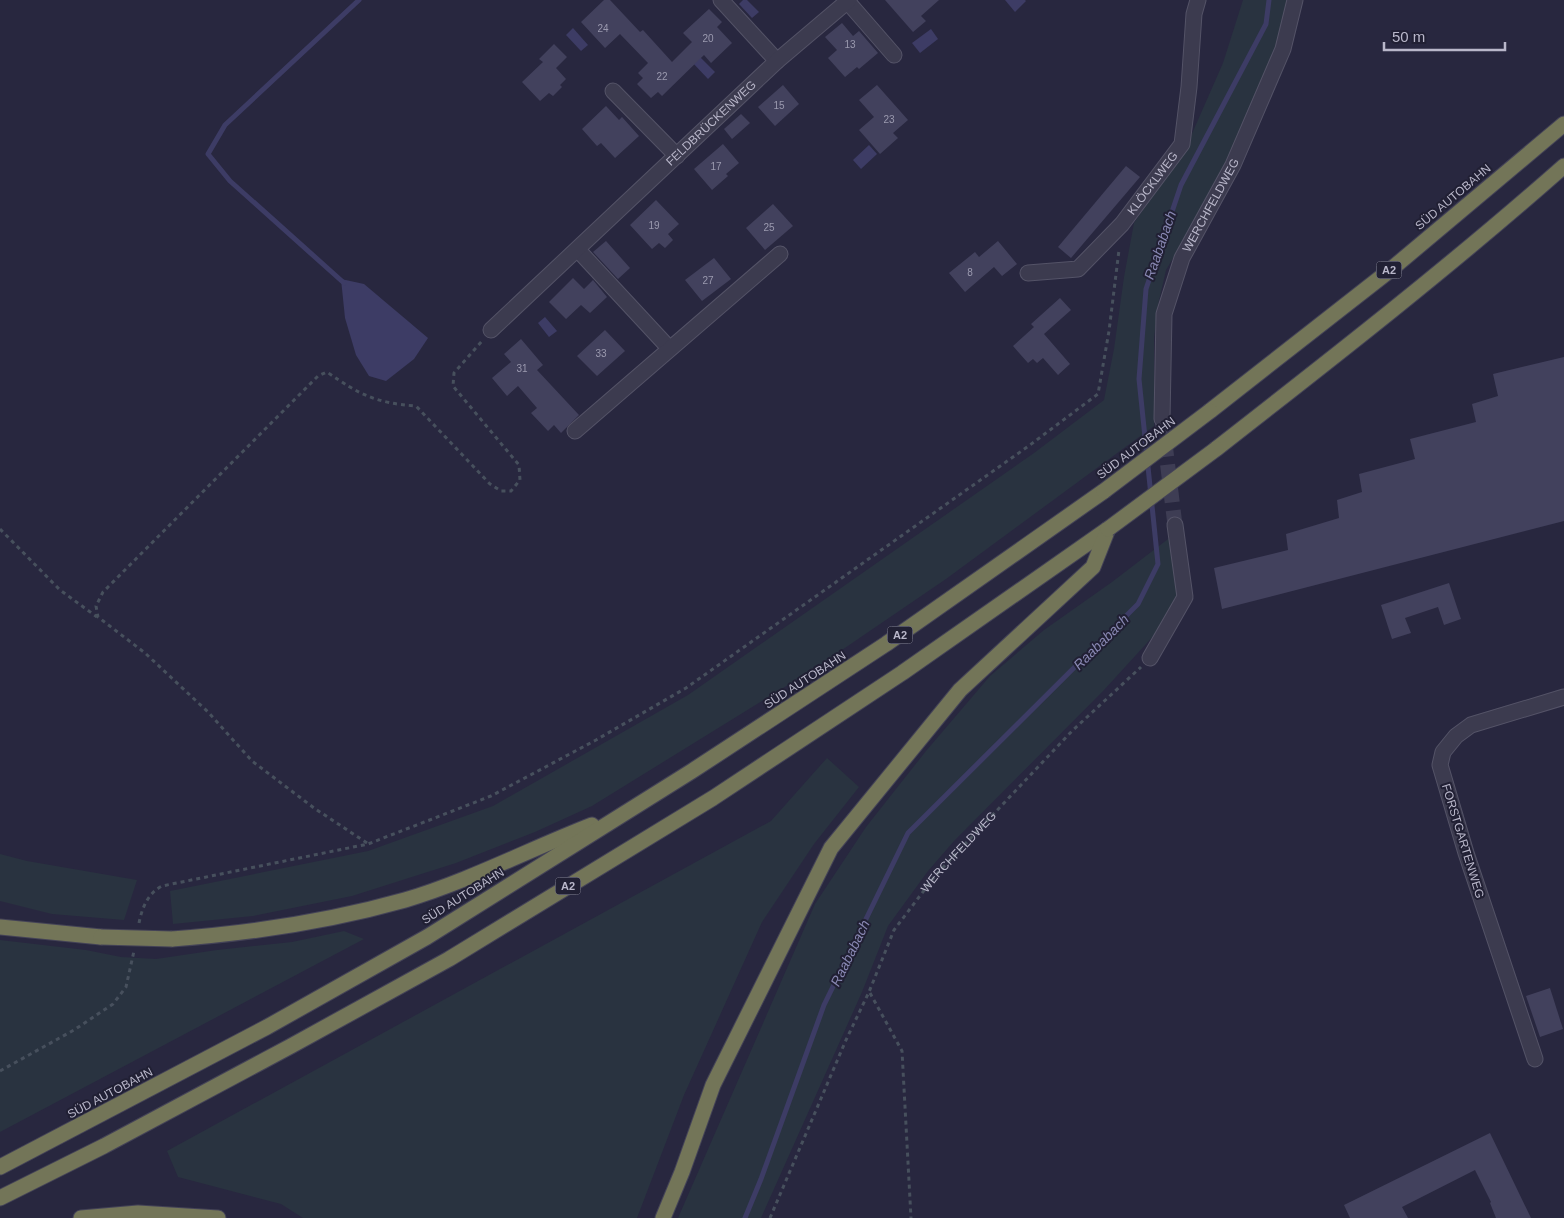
<svg xmlns="http://www.w3.org/2000/svg" width="1564" height="1218" font-family="Helvetica,sans-serif">
  <style>
    .green { fill: #293340 }
    .water { fill: #3d3c65 }
    .lines { fill: none; stroke-linecap: round; stroke-linejoin: round }
    .stream { stroke: #3d3c65; stroke-width: 5 }
    .building { fill: #42415d }
    .minor-tunnel { stroke: #3e3d54; stroke-width: 15; stroke-dasharray: 15 8; stroke-linecap: butt }
    .minor-casing { stroke: #545367; stroke-width: 17 }
    .highway-casing { stroke: #444357; stroke-width: 17 }
    .path { stroke: #47505d; stroke-width: 3; stroke-dasharray: 4 4; stroke-linecap: butt }
    .minor { stroke: #3c3b4f; stroke-width: 15 }
    .highway { stroke: #737558; stroke-width: 15 }
    .highway-bridge-casing { stroke: #444357; stroke-width: 17; stroke-linecap: butt }
    .highway-bridge { stroke: #737558; stroke-width: 15 }
    .labels { text-anchor: middle; dominant-baseline: central; stroke-width: 4; stroke-linejoin: round; paint-order: stroke }
    .number-label { font-size: 10px; fill: #9b9aaf }
    .shield { fill: #212034; stroke: #8b8a9d; stroke-width: 1 }
    .shield-label { font-size: 11px; font-weight: bold; fill: #b9b7ca }
    .street-label { font-size: 12px; fill: #b9b7ca; stroke: #212034 }
    .water-label { font-size: 14px; font-style: italic; fill: #8988b3; stroke: #212034 }
  </style>
  <rect width="100%" height="100%" fill="#28273f"/>
  <!-- green -->
  <g class="green">
    <path d="M1243,0h46l-13,47 -50,123 -60,100 -8,35 -4,33v88l-208,153 -129,88 -225,139 -57,26 -79,31 -104,33 -99,20 -80,8 -3,-33 198,-40 125,-45 195,-111 346,-242 70,-53 10,-51 10,-72 10,-54 53,-78 36,-82z"/>
    <path d="M1172,536l5,59 -20,37 -53,58 -150,151 -26,30 -40,55 -26,66 -101,226h-83l137,-314 51,-77 60,-76 64,-75 54,-46 68,-48z"/>
    <path d="M827,758l32,29 -45,57 -52,78 -78,173 -47,123h-334l-22,-14 -103,-27 -11,-26 604,-330z"/>
    <path d="M0,854l27,7 110,19 -13,40 -72,-6 -52,-13z"/>
    <path d="M344,931l20,8 -364,193v-192l86,10 35,7 35,2 61,-9 75,-8z"/>
  </g>
  <!-- water -->
  <g class="water">
    <path d="M743,0h4l12,12 -7,6 -13,-14z"/>
    <path d="M1005,0h20l1,1 -11,11z"/>
    <path d="M573,28l15,17 -7,6 -15,-16z"/>
    <path d="M931,29l7,10 -18,14 -8,-10z"/>
    <path d="M698,55l17,17 -7,7 -17,-18z"/>
    <path d="M869,145l8,9 -16,15 -8,-9z"/>
    <path d="M341,279l23,5 64,54 -14,21 -28,22 -17,-5 -13,-21 -11,-37z"/>
    <path d="M545,317l12,14 -8,6 -11,-14z"/>
  </g>
  <g class="lines">
    <!-- stream -->
    <g class="stream">
      <path d="M344,283l-114,-102 -22,-27 17,-29 134,-125"/>
      <path d="M745,1218l16,-39 63,-174 84,-172 230,-229 20,-40 -19,-185 7,-90 35,-104 85,-161 3,-24"/>
    </g>
  </g>
  <!-- building -->
  <g class="building">
    <path d="M604,0h6l30,32 3,-2 29,32 20,-20 -9,-9 26,-24 13,13 -5,5 15,16 -21,20 -7,-8 -42,41 -4,-4 -7,6 -14,-14 6,-6 -5,-5 10,-10 -28,-29 -15,14 -24,-26z"/>
    <path d="M885,0h54l-18,16 5,5 -13,11z"/>
    <path d="M842,23l11,13 6,-5 19,22 -19,16 -2,-2 -12,10 -17,-19 9,-8 -12,-13z"/>
    <path d="M554,44l13,13 -11,11 10,11 -6,6 2,2 -9,9 -4,-3 -9,8 -18,-19 21,-20 -4,-3z"/>
    <path d="M783,85l16,19 -24,22 -17,-19z"/>
    <path d="M877,85l31,35 -15,13 5,5 -18,16 -21,-24 15,-13 -15,-17z"/>
    <path d="M606,106l13,14 3,-3 17,19 -24,22 -14,-15 -4,3 -15,-17z"/>
    <path d="M741,114l9,9 -18,16 -8,-10z"/>
    <path d="M723,144l16,19 -13,11 2,2 -16,14 -18,-21z"/>
    <path d="M1126,166l14,11 -69,81 -13,-11z"/>
    <path d="M656,200l23,24 -11,10 5,6 -8,8 -6,-5 -7,6 -22,-24z"/>
    <path d="M773,204l20,22 -28,24 -19,-22z"/>
    <path d="M606,241l24,27 -12,11 -25,-27z"/>
    <path d="M998,241l19,23 -15,12 -8,-9 -29,25 -16,-19 26,-21 4,5z"/>
    <path d="M714,258l17,21 -29,22 -17,-21z"/>
    <path d="M573,278l11,11 9,-9 14,17 -17,16 -9,-8 -15,14 -17,-17z"/>
    <path d="M1060,298l11,12 -27,24 26,30 -12,11 -15,-17 -6,5 -4,-4 -5,4 -15,-17 21,-19 -3,-3z"/>
    <path d="M605,330l20,21 -28,25 -20,-20z"/>
    <path d="M521,339l22,26 -6,5 42,45 -18,18 -7,-8 -6,6 -17,-18 6,-5 -19,-22 -11,10 -15,-18 19,-16 -7,-8z"/>
    <path d="M1564,357v164l-342,88 -8,-41 74,-18 -2,-16 53,-16 -2,-18 25,-8 -3,-18 56,-15 -5,-20 66,-17 -4,-18 26,-8 -5,-22z"/>
    <path d="M1449,583l12,36 -17,6 -6,-18 -33,11 6,15 -19,6 -11,-34z"/>
    <path d="M1550,988l13,41 -23,8 -14,-41z"/>
    <path d="M1490,1133l41,85h-35l-6,-15 1,-1 -16,-32 -73,37 6,11h-58l-6,-13z"/>
  </g>
  <g class="lines">
    <!-- minor-tunnel -->
    <path class="minor-tunnel" d="M1162,419l13,106"/>
    <defs>
      <g id="minor">
        <path d="M721,0l56,61"/>
        <path d="M847,1l47,54"/>
        <path d="M613,91l64,65"/>
        <path d="M578,250l91,98"/>
        <path id="s2" d="M1028,273l50,-4 44,-45 60,-80 7,-57 5,-73 4,-14"/>
        <path id="s3" d="M491,330l286,-269 72,-61"/>
        <path id="s4" d="M1162,419l2,-105 18,-56 51,-93 50,-116 12,-49"/>
        <path d="M575,431l205,-177"/>
        <path d="M1150,658l35,-61 -10,-72"/>
        <path d="M1535,1059l-69,-206 -26,-88 3,-13 13,-16 15,-11 93,-28"/>
      </g>
      <g id="highway">
        <path d="M1210,411l179,-140 175,-147"/>
        <path d="M1216,449c118,-92 236,-184 348,-283"/>
        <path d="M0,927l101,10"/>
        <path d="M172,939c81,-6 155,-17 233,-39 64,-19 125,-51 187,-75"/>
        <path d="M0,1167l267,-140 160,-90 265,-166 194,-127 218,-153"/>
        <path d="M0,1198l104,-52 187,-100 158,-87 264,-161 189,-125 206,-144"/>
        <path d="M81,1218l57,-5 80,5"/>
        <path d="M663,1218l19,-46 31,-87 118,-237 129,-158 133,-123 15,-38"/>
      </g>
    </defs>
    <!-- minor casing -->
    <use href="#minor" class="minor-casing"/>
    <!-- highway casing -->
    <use href="#highway" class="highway-casing"/>
    <!-- path -->
    <g class="path">
      <path d="M0,529l60,61 37,27"/>
      <path d="M367,843l-53,-35 -62,-47 -44,-49 -63,-59 -47,-36 -2,-11 7,-14 215,-216 9,-4c33,23 49,31 89,34l74,78 11,7h10l9,-11 -1,-15 -66,-79 1,-13 28,-32"/>
      <path d="M139,923c3,-15 9,-30 23,-37l206,-42 123,-48 105,-56 90,-52 344,-243 68,-51 11,-63 10,-81"/>
      <path d="M870,993l32,58 9,167"/>
      <path d="M0,1071l74,-41 39,-26 13,-17 8,-36"/>
      <path id="s1" d="M770,1218l76,-178 23,-48 25,-62 41,-54 137,-145 69,-64"/>
    </g>
    <!-- minor -->
    <use href="#minor" class="minor"/>
    <!-- highway -->
    <use href="#highway" class="highway"/>
    <defs>
      <g id="highway-bridge">
        <path d="M1104,491l106,-80"/>
        <path d="M1108,529l108,-80"/>
        <path d="M101,937l71,2"/>
      </g>
    </defs>
    <!-- highway-bridge casing -->
    <use href="#highway-bridge" class="highway-bridge-casing"/>
    <!-- highway-bridge -->
    <use href="#highway-bridge" class="highway-bridge"/>
  </g>
  <g class="labels">
    <!-- number labels -->
    <g class="number-label">
      <text x="603" y="28">24</text>
      <text x="708" y="38">20</text>
      <text x="850" y="44">13</text>
      <text x="662" y="76">22</text>
      <text x="779" y="105">15</text>
      <text x="889" y="119">23</text>
      <text x="716" y="166">17</text>
      <text x="654" y="225">19</text>
      <text x="769" y="227">25</text>
      <text x="970" y="272">8</text>
      <text x="708" y="280">27</text>
      <text x="601" y="353">33</text>
      <text x="522" y="368">31</text>
    </g>
    <!-- shield labels -->
    <g class="shield">
      <rect x="1376.5" y="261.5" width="25" height="17" rx="4"/>
      <rect x="887.5" y="626.5" width="25" height="17" rx="4"/>
      <rect x="555.5" y="877.5" width="25" height="17" rx="4"/>
    </g>
    <g class="shield-label">
      <text x="1389" y="270">A2</text>
      <text x="900" y="635">A2</text>
      <text x="568" y="886">A2</text>
    </g>
    <!-- street labels -->
    <g class="street-label">
      <text stroke="none"><textPath href="#s3" startOffset="302">FELDBRÜCKENWEG</textPath></text>
      <text stroke="none"><textPath href="#s2" startOffset="164">KLÖCKLWEG</textPath></text>
      <text transform="translate(1453 197) rotate(-40)">SÜD AUTOBAHN</text>
      <text stroke="none"><textPath href="#s4" startOffset="224">WERCHFELDWEG</textPath></text>
      <text transform="translate(1136 448) rotate(-37)">SÜD AUTOBAHN</text>
      <text transform="translate(805 680) rotate(-33)">SÜD AUTOBAHN</text>
      <text transform="translate(1463 841) rotate(73)">FORSTGARTENWEG</text>
      <text stroke="none"><textPath href="#s1" startOffset="415">WERCHFELDWEG</textPath></text>
      <text transform="translate(463 896) rotate(-32)">SÜD AUTOBAHN</text>
      <text transform="translate(110 1093) rotate(-28)">SÜD AUTOBAHN</text>
    </g>
    <!-- water labels -->
    <g class="water-label">
      <text transform="translate(1160 245) rotate(-71)">Raababach</text>
      <text transform="translate(1101 642) rotate(-45)">Raababach</text>
      <text transform="translate(850 953) rotate(-64)">Raababach</text>
    </g>
  </g>
  <!-- scale -->
  <path d="M1384 42v8h121v-8" fill="none" stroke="#b9b7ca" stroke-width="2.5"/>
  <text x="1392" y="42" font-size="15" fill="#b9b7ca" stroke="#212034" stroke-width="4" paint-order="stroke">50 m</text>
</svg>
